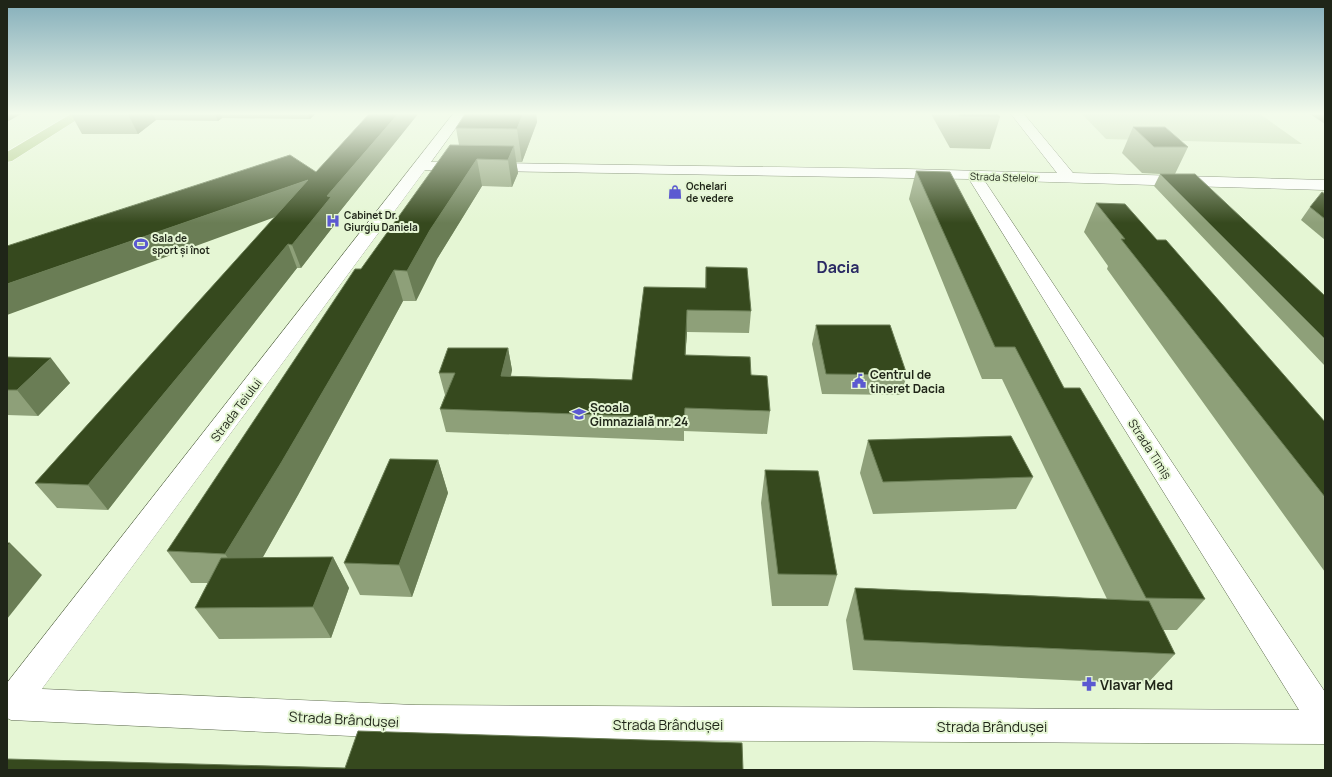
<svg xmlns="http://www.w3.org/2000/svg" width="1332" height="777" font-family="Manrope,sans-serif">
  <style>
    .green { fill: #c1d4ad }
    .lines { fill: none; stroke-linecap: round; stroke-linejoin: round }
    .street-casing { stroke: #5c6a4d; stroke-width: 1 }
    .primary-casing { stroke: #fff; stroke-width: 1 }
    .street { fill: #fff; fill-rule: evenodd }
    .primary { fill: #afca86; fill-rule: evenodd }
    .wall { fill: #8ea079 }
    .shaded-wall { fill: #6a7d55 }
    .building { fill: #36491e; stroke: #6a7d55 }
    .labels { text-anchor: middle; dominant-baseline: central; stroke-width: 4; stroke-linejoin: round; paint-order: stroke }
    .far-street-label { font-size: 10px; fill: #1f2518; stroke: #e5f6d4 }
    .far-poi-label { font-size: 10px; font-weight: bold; fill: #1f2518; stroke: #e5f6d4; text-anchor: start }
    .poi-label { font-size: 12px; font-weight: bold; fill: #1f2518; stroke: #e5f6d4; text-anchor: start }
    .street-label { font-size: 12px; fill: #1f2518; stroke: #e5f6d4 }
    .near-poi-label { font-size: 14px; font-weight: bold; fill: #1f2518; stroke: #e5f6d4; text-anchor: start }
    .near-street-label { font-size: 14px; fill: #1f2518; stroke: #e5f6d4 }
    .district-label { font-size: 16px; font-weight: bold; fill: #2a2a64; stroke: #e5f6d4 }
  </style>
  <rect width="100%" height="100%" fill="#e5f6d4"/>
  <!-- green -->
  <path class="green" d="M1084,114h176l42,30 -196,-5 -23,-24z"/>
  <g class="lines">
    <defs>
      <path id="street" d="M453,114h13l-35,48 476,7 150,4 -46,-59h13l49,59 252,7v10l-341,-10 341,512v52l-910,-5 -404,-19 -4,-2v-35zM425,170l544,9 330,531 -884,-5 -373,-16z"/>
      <path id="primary" d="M71,114h15l-74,47 -5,1v-10z"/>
    </defs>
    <!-- street casing -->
    <use href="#street" class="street-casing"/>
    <!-- primary casing -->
    <use href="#primary" class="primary-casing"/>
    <!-- street -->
    <use href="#street" class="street"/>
    <!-- primary -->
    <use href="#primary" class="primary"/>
  </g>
  <!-- wall -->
  <g class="wall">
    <path d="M71,114h244l-5,5 -88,-1 -4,3 -62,-1 -18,14h-56z"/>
    <path d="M369,114h49l-81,101 2,4 -38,49h-4l-189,242 -51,-2 -22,-25 281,-311z"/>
    <path d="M465,114h71l1,8 -15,40h-6l2,11 -6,14 -30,-1 -45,73 -21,42h-13l-105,194 -35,62h70l16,31 -18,50 -112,1 -24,-31 13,-25h-17l-24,-32 194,-282 98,-124 -3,-17z"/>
    <path d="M931,114h67l2,3 -10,32 -40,-1z"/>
    <path d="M1310,114h15v10z"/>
    <path d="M1133,127l55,20 -13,27 150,122v70l-171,-180 6,-12 -18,-1 -20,-20z"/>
    <path d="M916,171l148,217 141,211 -28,31h-14l12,24 -28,30 -294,-14 -7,-50 9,-32 252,11 -105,-220h-20l-73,-180z"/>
    <path d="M1325,194v46l-24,-20 9,-13z"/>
    <path d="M1096,203l61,37 168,182v150l-218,-303 1,-3 -24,-34z"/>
    <path d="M706,267l45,44 -2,22 -62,-1 -2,23 66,20 19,36 -3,23 -83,-3v10l-238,-9 -6,-23 5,-14 -6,-22 69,-25 4,22 -1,6 121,4 73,-92z"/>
    <path d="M816,325l91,50 -6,20 -79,-1 -10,-50z"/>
    <path d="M7,357l63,26 -32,33 -31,-1z"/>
    <path d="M868,440l165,37 -17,32 -143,5 -13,-41z"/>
    <path d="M438,460l10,33 -36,104 -52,-2 -16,-32z"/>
    <path d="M765,470l72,105 -9,31h-56l-11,-103z"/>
  </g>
  <!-- shaded-wall -->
  <g class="shaded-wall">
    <path d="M7,114h14l-14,8z"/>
    <path d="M128,114h25l3,6 -18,14z"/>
    <path d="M215,114h6l1,4 -4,3z"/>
    <path d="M308,114h7l-5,5z"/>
    <path d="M398,114h20l-81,101 2,4 -38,49 -9,-23 35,-49z"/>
    <path d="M523,114h13l1,8 -15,40 -5,-33z"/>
    <path d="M514,146l4,27 -6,14 -4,-27z"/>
    <path d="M477,159l5,27 -45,73 -21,42 -9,-30 23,-41z"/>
    <path d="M308,180l8,22 -309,113v-31z"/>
    <path d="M288,244l9,24 -189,242 -20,-25z"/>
    <path d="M394,270l9,31 -105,194 -51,90 -22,-31z"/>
    <path d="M687,310v22l-3,46 1,-23z"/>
    <path d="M508,348l4,22 -7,29 -4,-23z"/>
    <path d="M51,358l19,25 -32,33 -21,-26z"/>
    <path d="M438,460l10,33 -36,104 -13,-32z"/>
    <path d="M10,543l32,32 -35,44v-72z"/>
    <path d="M333,557l16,31 -18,50 -18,-31z"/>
  </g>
  <!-- building -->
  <g class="building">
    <path d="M369,114h29l-71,82 4,1 -39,48 -4,-1 -200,241 -53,-2 273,-303 -301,104v-38l283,-91 26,17z"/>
    <path d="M465,114h58l-6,15 -61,-1z"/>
    <path d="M958,114h40l2,3 -41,-1z"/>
    <path d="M1133,127h32l23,20h-34z"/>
    <path d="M450,145l64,1 -6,14 -31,-1 -47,71 -23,41 -13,-1 -113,193 -56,91 -58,-3 188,-282h6z"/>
    <path d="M916,171l34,1 114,216h16l125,211 -59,-1 -131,-251h-20z"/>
    <path d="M1160,174h35l130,122v43z"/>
    <path d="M1322,192l3,2v25l-15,-12z"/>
    <path d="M1096,203l29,1 32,36h9l159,182v75l-204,-258h4z"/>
    <path d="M706,267l41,1 4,43 -64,-1 -2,45 65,2 1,18 16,1 3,35 -85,-3 -1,10 -244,-9 15,-36h-16l9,-25h60l-7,28 131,4 12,-93 62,1z"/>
    <path d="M816,325h74l17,50 -81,-1z"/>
    <path d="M7,357l44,1 -34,32h-10z"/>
    <path d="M1011,436l22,41 -150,5 -15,-42z"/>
    <path d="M390,459l48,1 -39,105 -55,-2z"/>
    <path d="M765,470l53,1 19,104 -59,-1z"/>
    <path d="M7,543h3l-3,4z"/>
    <path d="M333,557l-20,50 -118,1 26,-50z"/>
    <path d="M855,588l294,13 26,53 -311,-14z"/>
    <path d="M358,731l384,12 1,27h-736v-11l338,9z"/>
  </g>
  <!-- sky -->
  <linearGradient id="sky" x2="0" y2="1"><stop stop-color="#84aeba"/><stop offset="0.51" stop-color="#f3fbec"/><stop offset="1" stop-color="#f3fbec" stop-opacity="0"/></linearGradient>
  <rect width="1332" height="223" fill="url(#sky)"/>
  <!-- icons -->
  <defs>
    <symbol id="shop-bare" viewBox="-9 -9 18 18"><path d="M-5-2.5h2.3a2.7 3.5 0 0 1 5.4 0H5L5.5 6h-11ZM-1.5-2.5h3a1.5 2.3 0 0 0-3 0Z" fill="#5b59d1" stroke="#e5f6d4" stroke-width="2.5" paint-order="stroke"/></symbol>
    <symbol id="hospital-bare" viewBox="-9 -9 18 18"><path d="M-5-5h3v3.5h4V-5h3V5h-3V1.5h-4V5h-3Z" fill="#5b59d1" stroke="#e5f6d4" stroke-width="2.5" paint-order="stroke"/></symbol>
    <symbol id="stadium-bare" viewBox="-9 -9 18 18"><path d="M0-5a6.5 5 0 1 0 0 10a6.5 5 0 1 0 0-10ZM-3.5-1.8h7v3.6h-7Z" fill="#5b59d1" stroke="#e5f6d4" stroke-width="2.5" paint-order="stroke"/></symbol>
    <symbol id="civic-bare" viewBox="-9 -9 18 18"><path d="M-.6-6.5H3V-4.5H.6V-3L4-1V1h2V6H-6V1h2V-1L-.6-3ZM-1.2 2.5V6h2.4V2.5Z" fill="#5b59d1" stroke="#e5f6d4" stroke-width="2.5" paint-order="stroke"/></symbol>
    <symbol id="school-bare" viewBox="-9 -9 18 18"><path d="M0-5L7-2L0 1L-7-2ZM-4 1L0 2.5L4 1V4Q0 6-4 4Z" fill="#5b59d1" stroke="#e5f6d4" stroke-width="2.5" paint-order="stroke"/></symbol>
    <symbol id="pharmacy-bare" viewBox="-9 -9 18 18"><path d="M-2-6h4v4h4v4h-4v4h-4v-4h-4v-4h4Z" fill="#5b59d1" stroke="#e5f6d4" stroke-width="2.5" paint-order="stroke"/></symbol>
  </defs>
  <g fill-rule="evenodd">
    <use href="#shop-bare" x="665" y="182" width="20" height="20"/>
    <use href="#hospital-bare" x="323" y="211" width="20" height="20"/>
    <use href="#stadium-bare" x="131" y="234" width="20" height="20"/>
    <use href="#civic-bare" x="849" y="371" width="20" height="20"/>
    <use href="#school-bare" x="569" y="404" width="20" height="20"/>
    <use href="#pharmacy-bare" x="1079" y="674" width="20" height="20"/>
  </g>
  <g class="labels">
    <!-- far-street labels -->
    <g class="far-street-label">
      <text transform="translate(1004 177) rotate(2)">Strada Stelelor</text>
    </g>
    <!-- far-poi labels -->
    <g class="far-poi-label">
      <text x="686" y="186">Ochelari<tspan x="686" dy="12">de vedere</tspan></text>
      <text x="344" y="215">Cabinet Dr.<tspan x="344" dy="12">Giurgiu Daniela</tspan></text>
      <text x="152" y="238">Sala de<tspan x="152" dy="12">sport și înot</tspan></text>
    </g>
    <!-- poi labels -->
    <g class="poi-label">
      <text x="870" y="374">Centrul de<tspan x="870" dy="14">tineret Dacia</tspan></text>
      <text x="590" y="407">Școala<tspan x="590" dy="14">Gimnazială nr. 24</tspan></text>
    </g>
    <!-- street labels -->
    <g class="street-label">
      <text transform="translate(236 410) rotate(-53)">Strada Teiului</text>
      <text transform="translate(1150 449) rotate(57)">Strada Timiș</text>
    </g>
    <!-- near-poi labels -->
    <g class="near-poi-label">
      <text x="1100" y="684">Vlavar Med</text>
    </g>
    <!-- near-street labels -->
    <g class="near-street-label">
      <text transform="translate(344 719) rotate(3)">Strada Brândușei</text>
      <text x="668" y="724">Strada Brândușei</text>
      <text x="992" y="726">Strada Brândușei</text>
    </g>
    <!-- district labels -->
    <g class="district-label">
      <text x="838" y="267">Dacia</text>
    </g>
  </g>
  <!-- border -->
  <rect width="1332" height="777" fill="none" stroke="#1f2518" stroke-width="16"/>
</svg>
